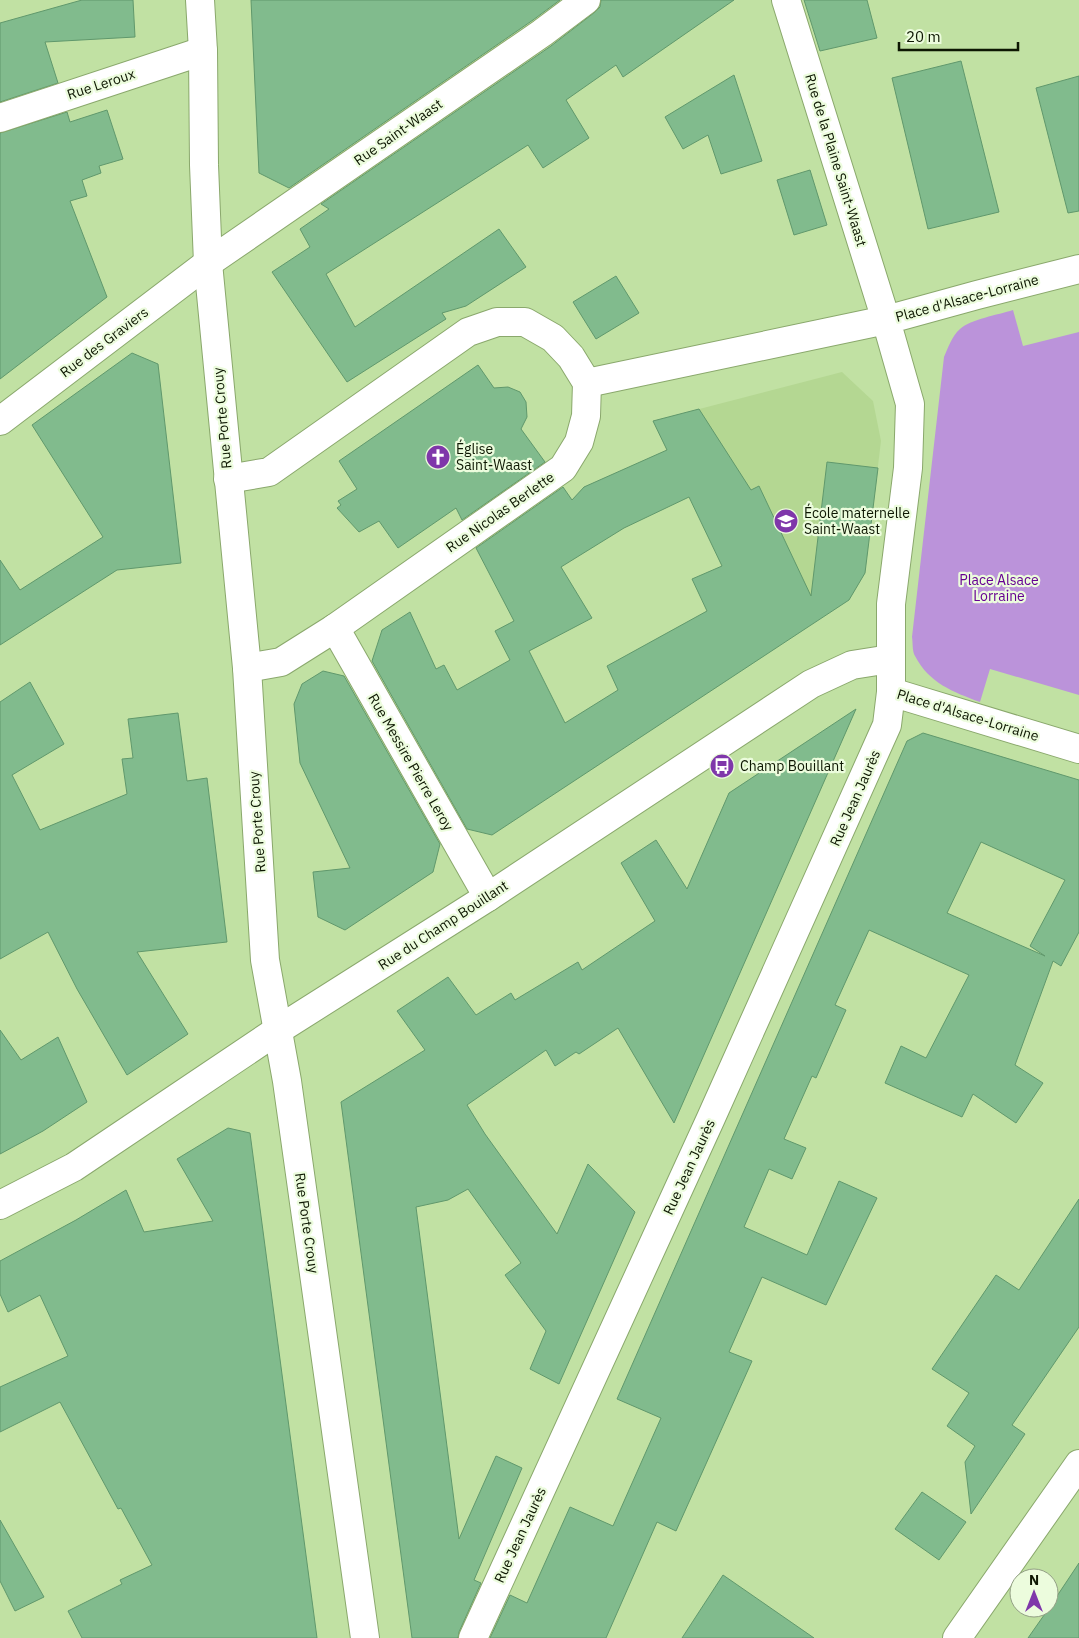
<svg xmlns="http://www.w3.org/2000/svg" width="1079" height="1638" font-family="'IBM Plex Sans',sans-serif">
  <style>
    .built { fill: #b4d792 }
    .green { fill: #bb93da }
    .building { fill: #81bb8d; stroke: #60986c; fill-rule: evenodd }
    .lines { fill: none; stroke-linecap: round; stroke-linejoin: round }
    .minor-casing { stroke: #8aa86c; stroke-width: 30 }
    .major-casing { stroke: #8aa86c; stroke-width: 30 }
    .minor { stroke: #fff; stroke-width: 28 }
    .major { stroke: #fff; stroke-width: 28 }
    .labels { text-anchor: middle; dominant-baseline: central; stroke-width: 4.5; stroke-linejoin: round; paint-order: stroke }
    .street-label { font-size: 14px; fill: #0d1702; stroke: #ecfcdd }
    .poi-label { font-size: 14px; fill: #0d1702; stroke: #ecfcdd; text-anchor: start }
    .park-label { font-size: 14px; fill: #660092; stroke: #ecfcdd }
  </style>
  <rect width="100%" height="100%" fill="#c1e1a3"/>
  <!-- built -->
  <path class="built" d="M842,372l31,29 8,40 -16,132 -16,27 -108,4 -88,-183z"/>
  <!-- green -->
  <path class="green" d="M1013,310l10,36 56,-14v363l-89,-26 -10,33c-27,-10 -51,-19 -65,-46 -3,-5 -2,-13 -3,-19l32,-280c4,-9 8,-21 16,-28 11,-10 38,-14 53,-19z"/>
  <!-- building -->
  <g class="building">
    <path d="M82,0h51l2,37 -90,5 13,41 -58,19v-79z"/>
    <path d="M251,0h309l-27,20 -244,168 -30,-15z"/>
    <path d="M601,0h133l-111,77 -7,-12 -50,35 23,38 -46,30 -15,-23 -202,129 29,53 144,-98 27,38 -60,39 -24,7 4,6 -99,63 -75,-110 38,-25 -10,-18 29,-20 -8,-5 230,-158 44,-34 5,-5z"/>
    <path d="M804,0h63l10,38 -57,13z"/>
    <path d="M961,61l38,151 -71,17 -36,-151z"/>
    <path d="M734,75l28,86 -41,13 -13,-39 -25,14 -18,-32z"/>
    <path d="M1079,76v135l-11,2 -32,-125z"/>
    <path d="M107,110l16,49 -24,7 2,7 -19,7 5,16 -17,5 37,96 -107,82v-246l67,-21 3,10z"/>
    <path d="M810,170l17,55 -33,10 -17,-55z"/>
    <path d="M616,276l23,37 -43,26 -23,-37z"/>
    <path d="M132,353l26,11 23,199 -64,7 -117,75v-85l20,30 83,-53 -71,-112z"/>
    <path d="M478,365l16,23 14,-1 12,5 6,10 1,15 -6,12 24,33 -83,58 -6,-12 -58,40 -19,-27 -20,11 -22,-24 4,-3 -3,-4 19,-12 -18,-28z"/>
    <path d="M699,409l52,81 8,-4 52,110 16,-134 51,6 -13,105 -16,27 -357,235 -25,-6 -95,-168 10,-31 28,-18 26,57 8,-4 13,25 53,-30 -15,-29 19,-10 -38,-73 87,-61 9,13 12,-13 83,-37 -14,-29zM689,497l33,69 -30,13 15,32 -100,55 11,24 -53,33 -36,-72 63,-33 -31,-51 63,-39z"/>
    <path d="M323,671l21,5 96,168 -7,28 -88,58 -27,-13 -5,-45 37,-4 -50,-105 -6,-59 8,-20z"/>
    <path d="M30,682l34,62 -52,31 28,55 87,-36 -5,-35 11,-1 -5,-39 50,-6 9,68 20,-3 20,164 -90,10 51,82 -61,41 -50,-86 -29,-57 -48,27v-257z"/>
    <path d="M856,709l-182,414 -56,-95 -39,26 -3,-2 -21,14 -9,-16 -79,55 18,29 72,100 31,-70 47,48 -76,172 -29,-15 16,-38 -41,-56 16,-12 -53,-74 -20,11 -32,7 43,332 37,-83 26,12 -48,112 7,3 -22,49 -1,6h-46l-71,-536 84,-52 -28,-39 51,-34 28,38 35,-22 4,7 63,-38 4,8 73,-49 -34,-58 35,-23 31,49 42,-96z"/>
    <path d="M923,733l156,47v152l-18,34 -8,-5 -38,104 28,18 -27,40 -43,-29 -11,23 -77,-34 16,-37 25,12 43,-83 -100,-45 -34,75 11,5 -30,68 -4,-2 -28,63 22,9 -14,31 -23,-10 -25,58 63,28 32,-74 38,17 -51,107 -64,-28 -33,75 23,9 -76,170 -19,-9 -51,116h-116l20,-43 17,8 43,-96 43,19 48,-108 -44,-19 290,-658zM981,842l84,38 -35,66 15,10 -98,-43z"/>
    <path d="M0,1030l21,30 37,-23 29,65 -44,29 -43,23z"/>
    <path d="M228,1128l22,5 67,505h-235l-14,-27 54,-27 -2,-4 32,-15 -31,-57 -3,1 -58,-107 -60,30v-45l68,-31 -28,-61 -32,17 -8,-18v-33l76,-41 50,-30 18,42 69,-11 -36,-62z"/>
    <path d="M1079,1199v128l-67,98 13,9 -54,80 -6,-52 10,-16 -28,-20 22,-33 -37,-24 64,-94 23,15z"/>
    <path d="M922,1492l44,30 -27,38 -44,-31z"/>
    <path d="M0,1520l44,77 -29,14 -15,-30z"/>
    <path d="M1079,1563v75h-51l21,-30z"/>
    <path d="M723,1575l91,63h-132z"/>
  </g>
  <g class="lines">
    <defs>
      <g id="minor">
        <path d="M0,118l203,-67"/>
        <path d="M587,383l299,-63 -100,-320"/>
        <path d="M0,421l208,-158 334,-230 44,-33"/>
        <path d="M228,479l41,-7 199,-140 29,-10h28l28,16 18,19 16,26 -1,33 -7,26 -16,26 -228,160 -54,34 -34,6"/>
        <path d="M335,628l153,269"/>
        <path d="M891,692l188,57"/>
        <path d="M0,1205l74,-38 204,-137 210,-133 323,-213 41,-19 38,-6"/>
        <path d="M473,1638l238,-520 176,-393 4,-33v-88l17,-136 2,-64 -24,-84 91,-25 102,-26"/>
      </g>
      <g id="major">
        <path d="M200,0l3,51 1,114 4,98 39,405 18,292 22,121 78,557"/>
        <path d="M957,1638l122,-174"/>
      </g>
    </defs>
    <!-- minor casing -->
    <use href="#minor" class="minor-casing"/>
    <!-- major casing -->
    <use href="#major" class="major-casing"/>
    <!-- minor -->
    <use href="#minor" class="minor"/>
    <!-- major -->
    <use href="#major" class="major"/>
  </g>
  <!-- icons -->
  <defs>
    <symbol id="church-disc" viewBox="-11 -11 22 22"><circle r="9.5" fill="#7f37aa" stroke="#ecfcdd"/><path d="M-1.2-6h2.4v3.5h3.3v2.4h-3.3V6h-2.4V-.1h-3.3v-2.4h3.3Z" fill="#fff"/></symbol>
    <symbol id="school-disc" viewBox="-11 -11 22 22"><circle r="9.5" fill="#7f37aa" stroke="#ecfcdd"/><path d="M0-5L7-2L0 1L-7-2ZM-4 1L0 2.5L4 1V4Q0 6-4 4Z" fill="#fff"/></symbol>
    <symbol id="bus-disc" viewBox="-11 -11 22 22"><circle r="9.5" fill="#7f37aa" stroke="#ecfcdd"/><path d="M-5-6H5V4H4V6H2V4H-2V6H-4V4H-5ZM-3.5-4V0h7V-4ZM-3.5 1.2v1.5H-2V1.2ZM2 1.2v1.5H3.5V1.2Z" fill="#fff"/></symbol>
  </defs>
  <g fill-rule="evenodd">
    <use href="#church-disc" x="424" y="443" width="28" height="28"/>
    <use href="#school-disc" x="772" y="507" width="28" height="28"/>
    <use href="#bus-disc" x="708" y="752" width="28" height="28"/>
  </g>
  <g class="labels">
    <!-- street labels -->
    <g class="street-label">
      <text transform="translate(101 84) rotate(-18)">Rue Leroux</text>
      <text transform="translate(398 132) rotate(-35)">Rue Saint-Waast</text>
      <text transform="translate(836 160) rotate(73)">Rue de la Plaine Saint-Waast</text>
      <text transform="translate(967 298) rotate(-15)">Place d'Alsace-Lorraine</text>
      <text transform="translate(104 342) rotate(-37)">Rue des Graviers</text>
      <text transform="translate(222 418) rotate(-95)">Rue Porte Crouy</text>
      <text transform="translate(500 512) rotate(-35)">Rue Nicolas Berlette</text>
      <text transform="translate(968 715) rotate(17)">Place d'Alsace-Lorraine</text>
      <text transform="translate(411 762) rotate(60)">Rue Messire Pierre Leroy</text>
      <text transform="translate(855 798) rotate(-66)">Rue Jean Jaurès</text>
      <text transform="translate(257 822) rotate(-94)">Rue Porte Crouy</text>
      <text transform="translate(443 925) rotate(-33)">Rue du Champ Bouillant</text>
      <text transform="translate(689 1167) rotate(-65)">Rue Jean Jaurès</text>
      <text transform="translate(307 1223) rotate(82)">Rue Porte Crouy</text>
      <text transform="translate(520 1535) rotate(-65)">Rue Jean Jaurès</text>
    </g>
    <!-- poi labels -->
    <g class="poi-label">
      <text x="456" y="449">Église<tspan x="456" dy="16">Saint-Waast</tspan></text>
      <text x="804" y="513">École maternelle<tspan x="804" dy="16">Saint-Waast</tspan></text>
      <text x="740" y="766">Champ Bouillant</text>
    </g>
    <!-- park labels -->
    <g class="park-label">
      <text x="999" y="580">Place Alsace<tspan x="999" dy="16">Lorraine</tspan></text>
    </g>
  </g>
  <!-- north arrow -->
  <g transform="translate(1034 1593)"><circle r="24" fill="#ecfcdd" stroke="#93a085"/>
  <path d="M0-4L9 19L0 12L-9 19Z" fill="#7f37aa"/>
  <text y="-8" font-size="14" font-weight="bold" text-anchor="middle" fill="#0d1702">N</text>
  </g>
  <!-- scale -->
  <path d="M899 42v8h119v-8" fill="none" stroke="#0d1702" stroke-width="2.5"/>
  <text x="906" y="42" font-size="15" fill="#0d1702" stroke="#ecfcdd" stroke-width="4" paint-order="stroke">20 m</text>
</svg>
